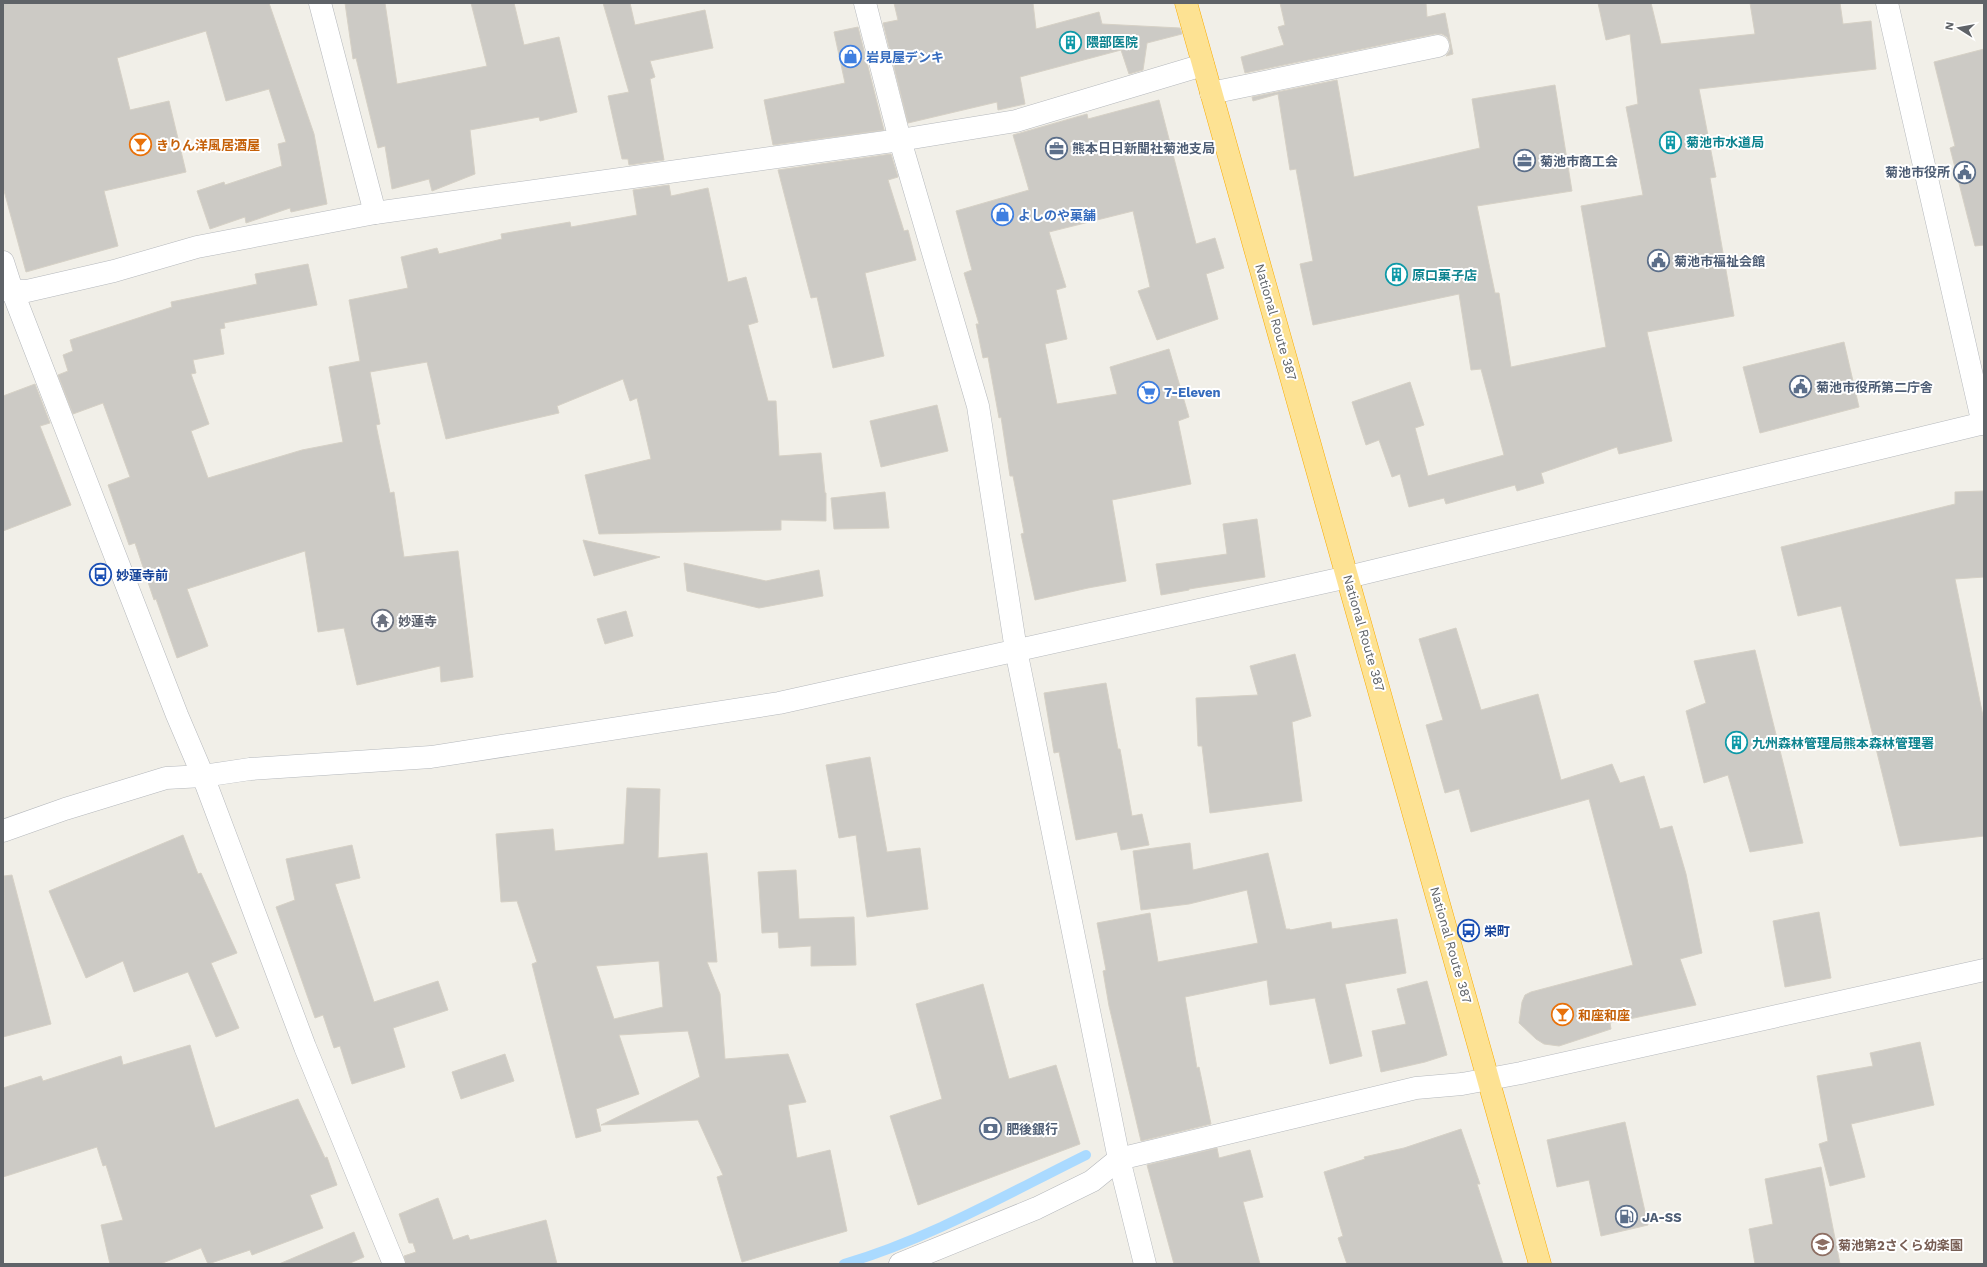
<svg xmlns="http://www.w3.org/2000/svg" width="1987" height="1267" font-family="'Work Sans','Noto Sans JP',sans-serif">
  <style>
    .lines { fill: none; stroke-linecap: round; stroke-linejoin: round }
    .stream { stroke: #aadaff; stroke-width: 10 }
    .building { fill: #cccac5; stroke: #d6d1c6; fill-rule: evenodd }
    .minor-casing { stroke: #b5b8bc; stroke-width: 23 }
    .highway-casing { stroke: #f9ab00; stroke-width: 23 }
    .minor { stroke: #fff; stroke-width: 22 }
    .highway { stroke: #fde293; stroke-width: 22 }
    .labels { text-anchor: middle; dominant-baseline: central; stroke-width: 4; stroke-linejoin: round; paint-order: stroke }
    .culture-label { font-size: 13px; font-weight: bold; fill: #0d838f; stroke: #fff; text-anchor: start }
    .shop-label { font-size: 13px; font-weight: bold; fill: #366cbe; stroke: #fff; text-anchor: start }
    .food-label { font-size: 13px; font-weight: bold; fill: #c56008; stroke: #fff; text-anchor: start }
    .service-label { font-size: 13px; font-weight: bold; fill: #4e5e75; stroke: #fff; text-anchor: start }
    .street-label { font-size: 13px; fill: #5f6368; stroke: #fff }
    .transit-label { font-size: 13px; font-weight: bold; fill: #164399; stroke: #fff; text-anchor: start }
    .worship-label { font-size: 13px; font-weight: bold; fill: #5b616d; stroke: #fff; text-anchor: start }
    .education-label { font-size: 13px; font-weight: bold; fill: #785e54; stroke: #fff; text-anchor: start }
  </style>
  <rect width="100%" height="100%" fill="#f1efe8"/>
  <g class="lines">
    <!-- stream -->
    <path class="stream" d="M844,1264c85,-25 163,-70 242,-109"/>
  </g>
  <!-- building -->
  <g class="building">
    <path d="M3,3h266l45,131 13,70 -36,8 -1,-4 -44,15 -1,-6 -35,12 -13,-38 27,-9 1,3 57,-19 -4,-22 8,-2 -17,-53 -43,12 -20,-70 -89,27 13,52 39,-9 17,71 -82,19 14,55 -92,26 -23,-85z"/>
    <path d="M345,3h40l12,81 90,-18 -16,-63h43l10,42 35,-8 18,75 -37,9 -1,-4 -69,13 5,44 -43,17 -3,-12 -37,10 -7,-43 -7,2 -22,-90 -3,1z"/>
    <path d="M603,3h27l5,22 70,-15 8,38 -63,13 5,16 -5,2 14,81 -35,5 -1,-6h-6l-14,-63 21,-4z"/>
    <path d="M894,3h139l3,26 63,-17 3,12 78,4 2,6 -35,9 -4,27 -14,4 -8,-24 -101,27 5,27 -27,6 -1,-8 -89,21 -25,-100 15,-3z"/>
    <path d="M1280,3h146l1,14 18,-4 8,41 -7,2 4,-6v-7l-3,-6 -5,-3h-7l-190,39 -4,-16 43,-12 -6,-18 7,-2z"/>
    <path d="M1598,3h53l10,41 94,-10 -5,-31h90l3,21 28,-3 5,48 -177,20 17,88 -6,1 24,138 -87,16 25,109 -53,13 -2,-7 -76,26 3,10 -27,8 -2,-6 -69,19 -2,-6 -35,9 -9,-33 -8,3 -13,-37 -13,5 -14,-43 58,-20 14,43 -9,3 13,48 76,-21 -23,-86 -10,1 -12,-76 -146,31 -13,-61 13,-3 -17,-92 -6,1 -12,-76 -25,7 -1,-4 85,-17 17,97 126,-29 -8,-49 83,-14 17,106 -95,15 18,87h4l12,74 95,-20 -25,-141 62,-11 -17,-88 12,-3 -8,-70 -24,6z"/>
    <path d="M858,27l26,103 -111,15 -9,-45 81,-17 -11,-51z"/>
    <path d="M1984,49v196l-9,1 -25,-98 5,-2 -21,-84z"/>
    <path d="M1159,100l37,144 19,-6 9,30 -18,6 12,45 -61,21 -19,-49 12,-4 -17,-76 -84,21 17,55 -10,3 11,49 -22,5 12,60 60,-10 -7,-27 59,-18 20,68 -11,4 13,63 -79,16 14,81 -38,7 -53,12 -14,-66 3,-1 -11,-57h-3l-9,-59 -2,1 -11,-61 -5,1 -7,-34h3l-15,-51 8,-3 -16,-59 73,-21 -16,-55 74,-21 1,5z"/>
    <path d="M891,154l7,23 -10,3 16,51 4,-1 8,30 -51,13 19,83 -51,12 -16,-71 -6,1 -33,-128z"/>
    <path d="M669,185l2,11 37,-8 20,94 18,-5 12,45 -10,3 20,76h8l3,55 42,-3 4,40h1v28l-45,-1v10l-182,4 -14,-59 66,-16 -14,-61 -7,3 -7,-22 -66,27 2,7 -113,26 -19,-77 -57,10 10,52 -4,1 14,68 4,-1 10,65 54,-6 15,126 -32,5 -1,-16 -83,19 -13,-57 -26,4 -13,-81 -118,38 21,57 -31,12 -21,-59 -2,1 -19,-57 -6,2 -21,-60 22,-8 -27,-74 -30,11 -15,-39 10,-4 -5,-16 10,-4 -3,-11 102,-33 -1,-5 86,-18 -2,-10 53,-10 9,41 -93,18 1,5 -5,1 4,25 -31,6 3,13 -5,1 18,50 -18,7 17,47 94,-28 41,-8 -14,-75 31,-6 -11,-61 59,-12 -7,-31 36,-9 2,6 63,-15 -1,-5 69,-12 1,5 66,-12 -4,-25z"/>
    <path d="M1844,342l15,65 -99,26 -17,-66z"/>
    <path d="M35,384l15,39 -10,3 31,79 -68,26v-135z"/>
    <path d="M937,405l11,46 -67,16 -11,-46z"/>
    <path d="M1984,491v86l-29,2 29,142v115l-84,10 -59,-240 -43,10 -17,-69 174,-43v-12z"/>
    <path d="M885,492l4,36 -55,1 -3,-31z"/>
    <path d="M1257,519l8,58 -76,12v1l-28,5 -5,-31 71,-10 -4,-30z"/>
    <path d="M583,540l77,17 -66,19z"/>
    <path d="M684,563l82,18 53,-11 4,26 -64,12 -72,-17z"/>
    <path d="M626,611l7,25 -28,8 -8,-25z"/>
    <path d="M1456,628l25,82 57,-16 23,86 51,-16 8,19 24,-7 16,53 12,-3 14,48 16,79 -22,6 16,46 -86,18 1,6 -52,17 -15,-2 -8,-5 -17,-16 3,-21 3,-7 6,-3 102,-27 -44,-166 -118,33 -12,-43 -14,4 -19,-68 17,-5 -24,-81z"/>
    <path d="M1755,650l48,193 -53,9 -22,-77 -24,8 -18,-72 20,-8 -12,-42z"/>
    <path d="M1295,654l16,62 -19,6 10,79 -92,12 -8,-67h-4l-2,-48 62,-3 -8,-29z"/>
    <path d="M1106,683l12,66h2l12,67 10,-2 7,31 -28,5 -4,-18 -41,8 -17,-88 -5,1 -10,-60z"/>
    <path d="M870,757l17,95 33,-4 8,61 -61,8 -11,-82 -17,3 -13,-73z"/>
    <path d="M627,788l33,1 -2,69 49,-5 10,109h-10l13,32 5,65 63,-5 18,48 -18,3 9,53 33,-8 17,81 -105,31 -25,-85 6,-2 -25,-55 -97,5 99,-48 -12,-46 -69,4 20,59 -43,15 5,22 -25,7 -44,-174 5,-2 -20,-61 -16,1 -5,-68 57,-5 2,22 69,-7zM659,961l4,46 -49,12 -18,-53z"/>
    <path d="M183,835l15,39 3,-1 36,80 -26,10 28,65 -23,9 -28,-65 -54,20 -11,-31 -37,17 -37,-87z"/>
    <path d="M1190,843l3,27 75,-17 18,76h4v1l41,-8 1,7 65,-10 9,54 -61,11 17,72 -32,8 -15,-66 -45,7 -3,-25 -82,17 12,71 2,-1 12,57 -70,17 -32,-135 -6,-35 3,-1 -9,-47 53,-10 8,49 100,-19 -11,-53 -58,14 -48,6 -8,-59z"/>
    <path d="M352,845l8,33 -25,6 39,118 64,-21 10,29 -55,18 12,39 -53,17 -12,-38 -6,2 -11,-33 -8,3 -39,-111 19,-7 -9,-41z"/>
    <path d="M796,870l3,49 55,-2 2,48 -45,1v-20l-32,2 -1,-16 -16,1 -4,-61z"/>
    <path d="M12,875l39,149 -48,13 1,-161z"/>
    <path d="M1819,912l12,66 -46,9 -12,-66z"/>
    <path d="M1427,981l20,74 -22,7 -44,10 -9,-41 34,-7 -9,-35z"/>
    <path d="M983,984l26,95 47,-14 24,79 -162,61 -28,-89 52,-17 -26,-95z"/>
    <path d="M1920,1042l14,63 -83,19 14,53 -35,9 -11,-42 9,-3 -11,-65 56,-10 -3,-13z"/>
    <path d="M190,1045l25,83 83,-29 27,59 2,-1 10,28 -27,10 13,33 -71,27 -2,-5 -42,14 -7,-16 -41,16h-50l-9,-39 22,-5 -17,-55 -3,1 -6,-19 -94,30v-89l38,-12 2,5 78,-25 2,9z"/>
    <path d="M505,1054l9,27 -53,18 -9,-27z"/>
    <path d="M1625,1122l23,103 -47,11 -12,-56 -32,7 -10,-47z"/>
    <path d="M1461,1129l19,55h-3l26,80h-156l-9,-26 5,-2 -19,-64 41,-13 -1,-2 40,-9z"/>
    <path d="M1217,1148l2,10 31,-8 13,47 -20,5 17,62h-86l-27,-99z"/>
    <path d="M1821,1167l19,97h-85l-6,-35 24,-5 -8,-45z"/>
    <path d="M438,1198l15,42 15,-5 2,5 76,-20 11,44h-151l-2,-8 12,-4 -3,-9h-4l-10,-29z"/>
    <path d="M354,1232l10,25 -16,7h-69z"/>
  </g>
  <g class="lines">
    <defs>
      <g id="minor">
        <path d="M320,3l55,210"/>
        <path d="M865,3l35,137 78,266 38,244 103,509 26,105"/>
        <path d="M1887,3l96,421"/>
        <path d="M1211,93l227,-47"/>
        <path d="M3,262l9,28 165,425 26,61 102,271 89,217"/>
        <path d="M3,290l24,1 87,-20 83,-24 178,-34 525,-73 116,-19 187,-56"/>
        <path d="M3,831l62,-22 101,-31 37,-2 47,-7 181,-12 348,-54 569,-126 636,-154"/>
        <path d="M900,1264l137,-56 55,-27 27,-22 297,-71 46,-4 59,-11 463,-103"/>
      </g>
      <path id="highway" d="M1186,3l354,1261"/>
    </defs>
    <!-- minor casing -->
    <use href="#minor" class="minor-casing"/>
    <!-- highway casing -->
    <use href="#highway" class="highway-casing"/>
    <!-- minor -->
    <use href="#minor" class="minor"/>
    <!-- highway -->
    <use href="#highway" class="highway"/>
  </g>
  <!-- icons -->
  <defs>
    <symbol id="building-ring" viewBox="-11 -11 22 22"><circle r="9.5" fill="#fff" stroke="#0f9aa8" stroke-width="1.5"/><path d="M-4-6H4V6H1V3H-1V6H-4ZM-2.5-4.3h1.7v1.8h-1.7ZM.8-4.3h1.7v1.8H.8ZM-2.5-1h1.7V.8h-1.7ZM.8-1h1.7V.8H.8Z" fill="#0f9aa8"/></symbol>
    <symbol id="shop-ring" viewBox="-11 -11 22 22"><circle r="9.5" fill="#fff" stroke="#3f7fe0" stroke-width="1.5"/><path d="M-5-2.5h2.3a2.7 3.5 0 0 1 5.4 0H5L5.5 6h-11ZM-1.5-2.5h3a1.5 2.3 0 0 0-3 0Z" fill="#3f7fe0"/></symbol>
    <symbol id="bar-ring" viewBox="-11 -11 22 22"><circle r="9.5" fill="#fff" stroke="#e8710a" stroke-width="1.5"/><path d="M-6-5H6L.8 .8V4.5H3.5V6h-7V4.5H-.8V.8Z" fill="#e8710a"/></symbol>
    <symbol id="office-ring" viewBox="-11 -11 22 22"><circle r="9.5" fill="#fff" stroke="#5c6f8a" stroke-width="1.5"/><path d="M-6-3h4V-5.5h4V-3h4V5H-6ZM-1-4.5V-3h2v-1.5ZM-6 0V1H6V0Z" fill="#5c6f8a"/></symbol>
    <symbol id="civic-ring" viewBox="-11 -11 22 22"><circle r="9.5" fill="#fff" stroke="#5c6f8a" stroke-width="1.5"/><path d="M-.6-6.5H3V-4.5H.6V-3L4-1V1h2V6H-6V1h2V-1L-.6-3ZM-1.2 2.5V6h2.4V2.5Z" fill="#5c6f8a"/></symbol>
    <symbol id="supermarket-ring" viewBox="-11 -11 22 22"><circle r="9.5" fill="#fff" stroke="#3f7fe0" stroke-width="1.5"/><path d="M-6-5.5h2.5l.6 2H6L4.5 2H-2.5L-4.4-4H-6ZM-1.5 3.2a1.3 1.3 0 1 0 .1 0ZM3 3.2a1.3 1.3 0 1 0 .1 0Z" fill="#3f7fe0"/></symbol>
    <symbol id="bus-ring" viewBox="-11 -11 22 22"><circle r="9.5" fill="#fff" stroke="#1a4fb4" stroke-width="1.5"/><path d="M-5-6H5V4H4V6H2V4H-2V6H-4V4H-5ZM-3.5-4V0h7V-4ZM-3.5 1.2v1.5H-2V1.2ZM2 1.2v1.5H3.5V1.2Z" fill="#1a4fb4"/></symbol>
    <symbol id="temple-ring" viewBox="-11 -11 22 22"><circle r="9.5" fill="#fff" stroke="#6b7280" stroke-width="1.5"/><path d="M0-6L5-2H3V0L6.5 2.5H4V6H1.5V3h-3V6H-4V2.5H-6.5L-3 0V-2H-5Z" fill="#6b7280"/></symbol>
    <symbol id="bank-ring" viewBox="-11 -11 22 22"><circle r="9.5" fill="#fff" stroke="#5c6f8a" stroke-width="1.5"/><path d="M-6-4H6V4H-6ZM0-2.3a2.3 2.3 0 1 0 0 4.6a2.3 2.3 0 1 0 0-4.6Z" fill="#5c6f8a"/></symbol>
    <symbol id="fuel-ring" viewBox="-11 -11 22 22"><circle r="9.5" fill="#fff" stroke="#5c6f8a" stroke-width="1.5"/><path d="M-5.5-6h7V0h2V4h1.3V-2.5L3-4.5l.8-.8L6-3V5H2.5V1h-1V6h-7ZM-4.2-4.7v3.2H.2V-4.7Z" fill="#5c6f8a"/></symbol>
    <symbol id="school-ring" viewBox="-11 -11 22 22"><circle r="9.5" fill="#fff" stroke="#8d6e63" stroke-width="1.5"/><path d="M0-5L7-2L0 1L-7-2ZM-4 1L0 2.5L4 1V4Q0 6-4 4Z" fill="#8d6e63"/></symbol>
  </defs>
  <g fill-rule="evenodd">
    <use href="#building-ring" x="1058" y="30" width="25" height="25"/>
    <use href="#shop-ring" x="838" y="44" width="25" height="25"/>
    <use href="#building-ring" x="1658" y="130" width="25" height="25"/>
    <use href="#bar-ring" x="128" y="132" width="25" height="25"/>
    <use href="#office-ring" x="1044" y="136" width="25" height="25"/>
    <use href="#office-ring" x="1512" y="148" width="25" height="25"/>
    <use href="#civic-ring" x="1952" y="160" width="25" height="25"/>
    <use href="#shop-ring" x="990" y="202" width="25" height="25"/>
    <use href="#civic-ring" x="1646" y="248" width="25" height="25"/>
    <use href="#building-ring" x="1384" y="262" width="25" height="25"/>
    <use href="#civic-ring" x="1788" y="374" width="25" height="25"/>
    <use href="#supermarket-ring" x="1136" y="380" width="25" height="25"/>
    <use href="#bus-ring" x="88" y="562" width="25" height="25"/>
    <use href="#temple-ring" x="370" y="608" width="25" height="25"/>
    <use href="#building-ring" x="1724" y="730" width="25" height="25"/>
    <use href="#bus-ring" x="1456" y="918" width="25" height="25"/>
    <use href="#bar-ring" x="1550" y="1002" width="25" height="25"/>
    <use href="#bank-ring" x="978" y="1116" width="25" height="25"/>
    <use href="#fuel-ring" x="1614" y="1204" width="25" height="25"/>
    <use href="#school-ring" x="1810" y="1232" width="25" height="25"/>
  </g>
  <g class="labels">
    <!-- culture labels -->
    <g class="culture-label">
      <text x="1086" y="42">隈部医院</text>
      <text x="1686" y="142">菊池市水道局</text>
      <text x="1412" y="275">原口菓子店</text>
      <text x="1752" y="743">九州森林管理局熊本森林管理署</text>
    </g>
    <!-- shop labels -->
    <g class="shop-label">
      <text x="866" y="57">岩見屋デンキ</text>
      <text x="1018" y="215">よしのや菓舗</text>
      <text x="1164" y="392">7-Eleven</text>
    </g>
    <!-- food labels -->
    <g class="food-label">
      <text x="156" y="145">きりん洋風居酒屋</text>
      <text x="1578" y="1015">和座和座</text>
    </g>
    <!-- service labels -->
    <g class="service-label">
      <text x="1072" y="148">熊本日日新聞社菊池支局</text>
      <text x="1540" y="161">菊池市商工会</text>
      <text x="1950" y="172" text-anchor="end">菊池市役所</text>
      <text x="1674" y="261">菊池市福祉会館</text>
      <text x="1816" y="387">菊池市役所第二庁舎</text>
      <text x="1006" y="1129">肥後銀行</text>
      <text x="1642" y="1217">JA-SS</text>
    </g>
    <!-- street labels -->
    <g class="street-label">
      <text transform="translate(1276 322) rotate(74)">National Route 387</text>
      <text transform="translate(1364 633) rotate(74)">National Route 387</text>
      <text transform="translate(1451 945) rotate(74)">National Route 387</text>
    </g>
    <!-- transit labels -->
    <g class="transit-label">
      <text x="116" y="575">妙蓮寺前</text>
      <text x="1484" y="931">栄町</text>
    </g>
    <!-- worship labels -->
    <g class="worship-label">
      <text x="398" y="621">妙蓮寺</text>
    </g>
    <!-- education labels -->
    <g class="education-label">
      <text x="1838" y="1245">菊池第2さくら幼楽園</text>
    </g>
  </g>
  <!-- border -->
  <rect width="1987" height="1267" fill="none" stroke="#5f6368" stroke-width="8"/>
  <!-- north arrow -->
  <g transform="translate(1959 28) rotate(281)" stroke="#ffffff" stroke-width="3" paint-order="stroke">
  <path d="M0-3L7 15L0 10L-7 15Z" fill="#5f6368"/>
  <text y="-6" font-size="11" font-weight="bold" text-anchor="middle" fill="#5f6368">N</text>
  </g>
</svg>
